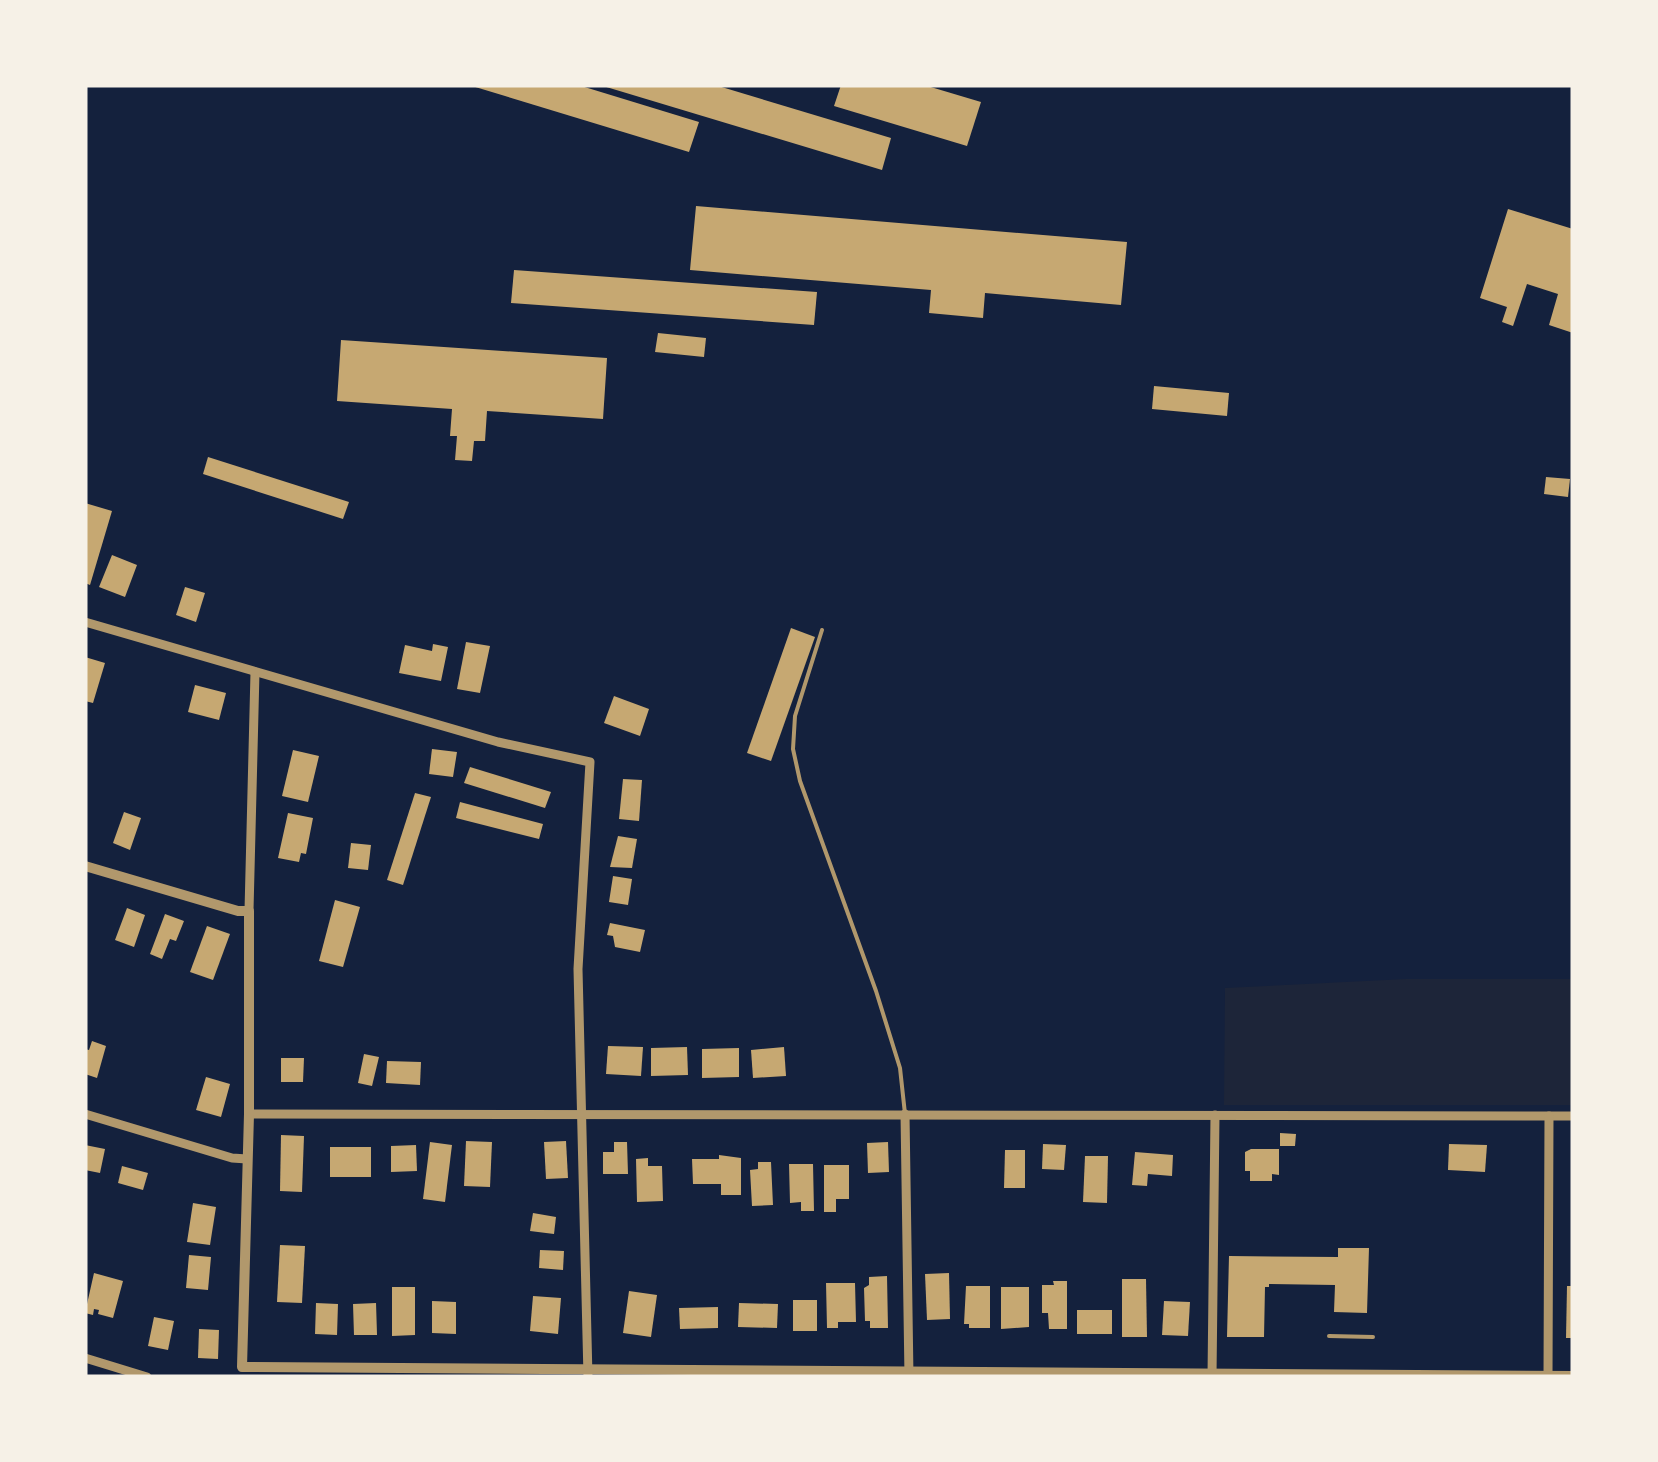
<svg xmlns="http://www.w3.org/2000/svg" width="1658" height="1462" font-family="'Fira Sans Condensed',sans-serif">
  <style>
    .green { fill: #1d2539 }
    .building { fill: #c6a872 }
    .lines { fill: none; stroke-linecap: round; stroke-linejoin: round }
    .service { stroke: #b1986c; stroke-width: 4 }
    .minor { stroke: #b1986c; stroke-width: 9 }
    .tertiary { stroke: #b1986c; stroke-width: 10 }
  </style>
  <rect width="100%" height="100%" fill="#14213d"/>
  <!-- green -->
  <path class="green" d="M1406,979h167v126h-349l1,-117z"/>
  <!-- building -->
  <g class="building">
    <path d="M578,85l121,37 -10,30 -217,-66z"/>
    <path d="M715,85l176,53 -9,32 -279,-84z"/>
    <path d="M841,85h83l57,17 -14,44 -133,-40z"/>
    <path d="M696,206l431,36 -6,63 -136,-12 -2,25 -54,-5 2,-23 -241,-20z"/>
    <path d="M1508,209l65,20v104l-24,-8 9,-31 -31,-10 -14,42 -11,-4 5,-15 -27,-9z"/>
    <path d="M514,270l303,22 -3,33 -303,-22z"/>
    <path d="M658,333l48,5 -2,19 -49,-5z"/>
    <path d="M341,340l266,18 -4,61 -116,-8 -2,30h-11l-2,20 -17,-1 2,-24h-7l2,-27 -115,-8z"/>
    <path d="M1154,386l75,7 -2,23 -75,-7z"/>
    <path d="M208,457l141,45 -6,17 -140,-45z"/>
    <path d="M1546,477l24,2 -2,18 -24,-3z"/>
    <path d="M85,503l27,8 -22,74 -5,-2z"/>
    <path d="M112,555l25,10 -12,32 -26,-10z"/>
    <path d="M185,587l20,6 -9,29 -20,-7z"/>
    <path d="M791,628l24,9 -44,124 -24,-8z"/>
    <path d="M466,642l24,4 -10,47 -23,-4z"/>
    <path d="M433,644l15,3 -7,34 -42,-8 6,-28 27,6z"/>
    <path d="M85,657l20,6 -12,40 -8,-2z"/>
    <path d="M195,685l31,8 -7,27 -31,-8z"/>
    <path d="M614,696l35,13 -9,27 -36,-13z"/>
    <path d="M432,749l25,3 -4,25 -24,-3z"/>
    <path d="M293,750l26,6 -11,46 -26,-6z"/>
    <path d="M470,767l81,25 -6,16 -81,-25z"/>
    <path d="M623,779l19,1 -3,41 -20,-2z"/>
    <path d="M415,793l16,4 -28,88 -16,-5z"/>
    <path d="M460,802l83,22 -4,15 -83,-21z"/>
    <path d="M124,812l17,6 -11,32 -17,-7z"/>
    <path d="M288,813l25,5 -7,36 -5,-1 -2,9 -21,-4z"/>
    <path d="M618,836l19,3 -5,29 -22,-1z"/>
    <path d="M351,843l20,2 -3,25 -20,-2z"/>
    <path d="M613,876l19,3 -4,26 -19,-3z"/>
    <path d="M335,900l25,7 -17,60 -24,-6z"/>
    <path d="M127,908l18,7 -11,32 -19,-7z"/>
    <path d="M165,914l19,7 -8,20 -6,-2 -8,20 -12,-5z"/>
    <path d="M610,923l35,7 -5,22 -25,-5 -2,-11 -6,-1z"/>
    <path d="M207,926l23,8 -17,46 -23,-8z"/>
    <path d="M92,1041l14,5 -9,32 -12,-4v-25l4,1z"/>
    <path d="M608,1046l35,1 -2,29 -35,-2z"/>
    <path d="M687,1047l1,28 -37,1v-28z"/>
    <path d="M784,1047l2,29 -33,2 -2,-28z"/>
    <path d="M739,1048v29l-37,1v-29z"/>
    <path d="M364,1054l15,3 -7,29 -14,-3z"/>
    <path d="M281,1058h23l-1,24h-22z"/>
    <path d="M387,1061l34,1 -1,23 -34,-2z"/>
    <path d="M206,1077l24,7 -9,33 -25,-7z"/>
    <path d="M1280,1133l16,1 -1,12h-15z"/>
    <path d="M281,1135l23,1 -2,56 -22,-1z"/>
    <path d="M466,1141l26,1 -2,45 -26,-1z"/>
    <path d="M566,1141l2,37 -22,1 -2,-37z"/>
    <path d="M430,1142l22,3 -7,57 -22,-3z"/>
    <path d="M614,1142h13l1,32h-25v-22h11z"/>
    <path d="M888,1142l1,30 -21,1 -1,-30z"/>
    <path d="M1043,1144l23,1 -2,25 -22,-1z"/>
    <path d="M1449,1144l38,1 -2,27 -37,-2z"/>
    <path d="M85,1145l20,4 -5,24 -15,-3z"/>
    <path d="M416,1145l1,26 -26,1v-26z"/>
    <rect x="330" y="1147" width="41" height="30"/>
    <path d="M1251,1149h28v26l-7,-1v7h-22v-10h-5v-19z"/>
    <path d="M1005,1150h20v38h-21z"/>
    <path d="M1135,1152l38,3 -1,21 -24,-2 -1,12 -15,-1z"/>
    <path d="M719,1155l22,3v37h-20v-11h-28l-1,-25h27z"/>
    <path d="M1085,1156h23l-1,47 -24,-1z"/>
    <path d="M648,1158v8h14l1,35 -26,1 -1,-43z"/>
    <path d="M758,1162h13l2,43 -21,1 -2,-36 8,-1z"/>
    <path d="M789,1164h24l1,47h-13v-9l-11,1z"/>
    <path d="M824,1165h25v34h-13v13h-12z"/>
    <path d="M122,1166l26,7 -5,17 -25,-7z"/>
    <path d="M193,1203l23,4 -6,38 -23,-3z"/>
    <path d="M533,1213l23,4 -2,17 -24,-3z"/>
    <path d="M280,1245l25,1 -3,57 -25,-1z"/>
    <path d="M1338,1248h31l-2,65 -33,-1 1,-27 -66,-1v3h-4l-1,50h-37l2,-81 109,1z"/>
    <path d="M540,1250l24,1 -1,19 -24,-2z"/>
    <path d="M189,1255l22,2 -3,33 -22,-2z"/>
    <path d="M94,1273l29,8 -10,37 -15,-4 1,-4 -5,-1 -1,6 -8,-2z"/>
    <path d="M949,1273l1,46 -23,1 -2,-46z"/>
    <path d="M887,1276l1,52h-18v-7h-5l-1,-33 5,-3v-8z"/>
    <path d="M1122,1279h24l1,58h-25z"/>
    <path d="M1053,1281h14v48h-18l-1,-16h-6v-28h12z"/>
    <path d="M826,1283h29l1,39h-18v6h-11z"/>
    <path d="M966,1286h24v42h-21v-4h-5z"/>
    <path d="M1567,1286h6v52h-7z"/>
    <path d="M392,1287h23v48l-23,1z"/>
    <path d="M1001,1287h28v40l-28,2z"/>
    <path d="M629,1291l28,4 -6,42 -28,-4z"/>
    <path d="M533,1296l28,2 -3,36 -28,-3z"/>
    <rect x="793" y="1300" width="24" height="31"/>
    <path d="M432,1301l24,1v32l-24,-1z"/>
    <path d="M1164,1301l26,1 -2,34 -26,-1z"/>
    <path d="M316,1303l22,1 -1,31 -22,-1z"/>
    <path d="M376,1303l1,32h-23l-1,-31z"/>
    <path d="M739,1303l39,1 -1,24 -39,-1z"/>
    <path d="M718,1307v21l-38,1 -1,-21z"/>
    <rect x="1077" y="1310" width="35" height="24"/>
    <path d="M154,1317l20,4 -6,29 -20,-4z"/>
    <path d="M199,1329l20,1 -1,29 -20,-1z"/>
  </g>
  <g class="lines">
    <!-- service -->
    <g class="service">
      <path d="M822,630l-27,86 -2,33 7,32 76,210 24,77 5,46"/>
      <path d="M1329,1336l44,1"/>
    </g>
    <!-- minor -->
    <g class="minor">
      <path d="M85,622l413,120 92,20 -12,207 10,408"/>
      <path d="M249,911l6,-239"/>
      <path d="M85,1114l147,44 15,1"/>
      <path d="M249,1114l1324,2"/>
      <path d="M905,1114l4,263"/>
      <path d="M85,1358l62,19"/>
      <path d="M1548,1376l1,-260"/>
      <path d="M1212,1377l3,-262"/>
    </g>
    <!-- tertiary -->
    <path class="tertiary" d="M85,866l153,45h11v203l-7,253 1331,9"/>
  </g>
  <!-- border -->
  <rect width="1658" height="1462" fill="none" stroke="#f6f1e7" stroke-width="175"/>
</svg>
